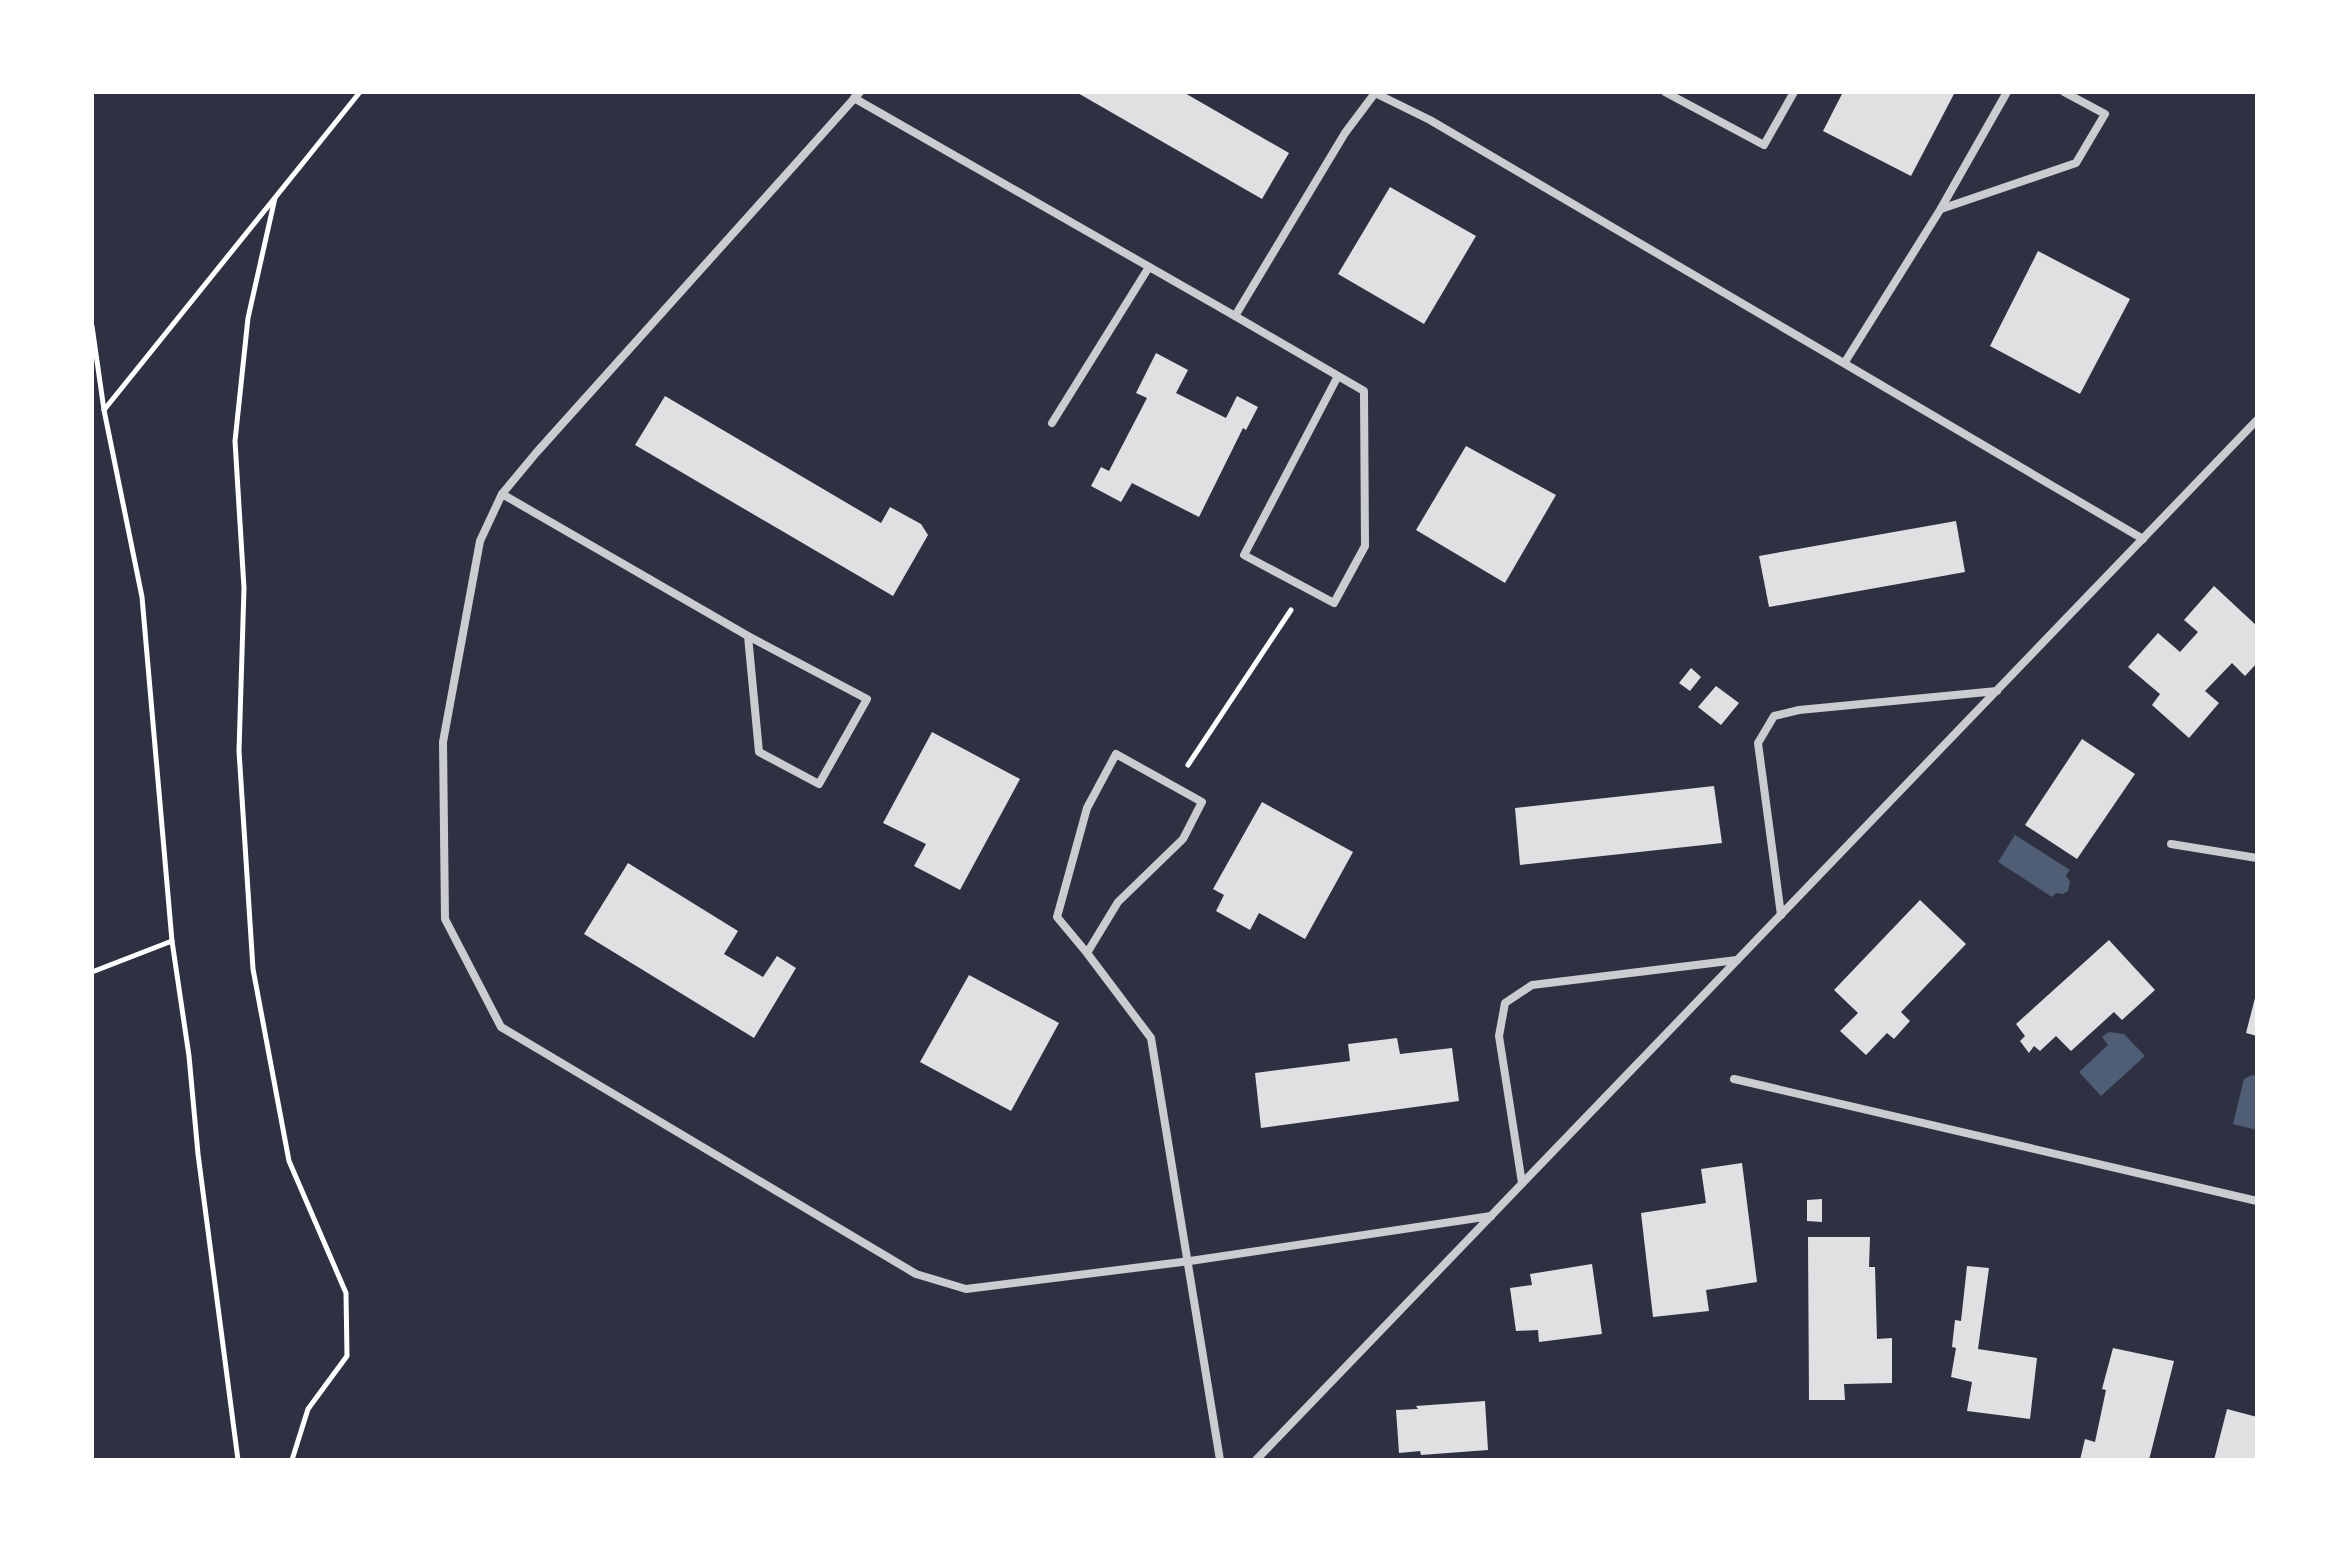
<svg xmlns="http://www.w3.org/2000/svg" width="2349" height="1552" font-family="'Alegreya Sans',sans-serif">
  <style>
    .water { fill: #4f5d75 }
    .building { fill: #e0e0e3 }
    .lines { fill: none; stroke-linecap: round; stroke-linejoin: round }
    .path { stroke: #fff; stroke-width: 5 }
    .minor { stroke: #caccd0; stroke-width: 8 }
  </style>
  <rect width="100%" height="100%" fill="#2d3142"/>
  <!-- water -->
  <g class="water">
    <path d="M2015,835l55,35 -4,5 4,7 -2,9 -5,3 -7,-1 -4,4 -54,-35z"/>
    <path d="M2109,1032l15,2 21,22 -44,40 -22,-24 29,-27 -6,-8z"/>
    <path d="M2252,1075l5,1v54l-24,-6 11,-45z"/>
  </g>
  <!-- building -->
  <g class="building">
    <path d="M1076,92h107l106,61 -27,46z"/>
    <path d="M1843,92h112l-44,84 -88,-45z"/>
    <path d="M1390,187l86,49 -52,88 -86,-50z"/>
    <path d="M2038,251l92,48 -50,95 -90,-48z"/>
    <path d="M1156,353l32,17 -12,23 50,25 11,-22 21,11 -12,23 -3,-2 -44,89 -67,-34 -11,19 -30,-16 10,-19 8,4 38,-73 -11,-5z"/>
    <path d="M665,396l216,127 9,-16 31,17 7,11 -35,61 -258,-151z"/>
    <path d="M1466,446l90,49 -51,88 -89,-53z"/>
    <path d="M1956,521l9,51 -196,35 -10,-51z"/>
    <path d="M2214,586l43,40v37l-12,13 -13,-13 -27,28 14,12 -30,35 -37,-33 8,-11 -32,-27 30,-34 22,19 18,-20 -14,-12z"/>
    <path d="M1691,668l10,9 -11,14 -11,-8z"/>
    <path d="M1716,686l23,17 -18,22 -23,-18z"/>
    <path d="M932,732l88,47 -60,111 -46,-24 12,-22 -43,-21z"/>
    <path d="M2082,739l53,35 -58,85 -52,-34z"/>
    <path d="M1714,786l8,57 -202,22 -5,-57z"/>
    <path d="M1262,802l91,50 -48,87 -46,-26 -9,17 -34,-19 8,-16 -11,-6z"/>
    <path d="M628,863l110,68 -14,23 39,23 14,-21 19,12 -42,70 -170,-104z"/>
    <path d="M1920,900l46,44 -65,68 9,9 -16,18 -7,-6 -21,22 -26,-24 18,-18 -24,-23z"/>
    <path d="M2109,940l46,50 -33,30 -8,-8 -43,39 -15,-15 -16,15 -6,-5 -5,7 -9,-12 5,-5 -9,-12z"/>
    <path d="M969,975l90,48 -48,88 -91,-49z"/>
    <path d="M2256,994h1v42l-11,-3z"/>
    <path d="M1397,1038l3,16 52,-6 7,53 -198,27 -6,-55 95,-12 -2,-17z"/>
    <path d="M1742,1163l15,119 -51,8 3,21 -56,6 -12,-104 65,-10 -5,-34z"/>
    <path d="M1822,1199v23l-15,-1v-21z"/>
    <path d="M1808,1237h62l-1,30h6l2,72 15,-1v45l-48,1 1,16h-36z"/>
    <path d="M1592,1264l10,70 -63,8 -1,-12 -22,1 -6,-43 22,-3 -2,-11z"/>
    <path d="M1967,1266l22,2 -11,81 59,9 -7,61 -63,-8 5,-29 -21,-5 5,-29 -4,-1 3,-27 6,1z"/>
    <path d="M2113,1348l61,13 -25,99h-69l5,-21 10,3 11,-52 -4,-1z"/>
    <path d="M1485,1401l3,49 -67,5 -1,-4 -21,2 -3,-43 22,-1 -2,-3z"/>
    <path d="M2227,1409l30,8v43h-43z"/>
  </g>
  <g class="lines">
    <!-- path -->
    <g class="path">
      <path d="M275,198l-27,120 -13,123 9,147 -5,163 14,218 36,192 57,132 1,63 -39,53 -16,51"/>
      <path d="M92,326l12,84 38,187 30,344 17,115 9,98 40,306"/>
      <path d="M104,410l256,-318"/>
      <path d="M1188,765l103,-155"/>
      <path d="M92,972l80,-31"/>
    </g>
    <!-- minor -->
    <g class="minor">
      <path d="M860,92l-324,361 -34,41 -22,47 -37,201 2,177 56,108 415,247 50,15 224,-28 301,-45"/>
      <path d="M1665,92l99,53 30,-53"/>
      <path d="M854,98l381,218 110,-183 30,-40 55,27 713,419"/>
      <path d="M1941,209l135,-46 29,-49 -41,-22"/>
      <path d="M1235,316l129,75 1,155 -31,57 -90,-48 94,-179"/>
      <path d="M1845,362l95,-152 67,-118"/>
      <path d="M1052,423l97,-156"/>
      <path d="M502,494l246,142 119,63 -48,85 -60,-32 -11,-116"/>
      <path d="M2171,844l86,14"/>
      <path d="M1781,915l-23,-172 16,-27 25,-6 198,-19"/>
      <path d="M1087,953l31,-51 65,-63 19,-37 -86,-48 -29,54 -30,109 30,36 64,85 69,422"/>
      <path d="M1734,1079l523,122"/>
      <path d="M1522,1183l-23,-147 6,-33 27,-18 205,-25"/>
      <path d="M1256,1460l1001,-1040"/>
    </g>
  </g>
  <!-- border -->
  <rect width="2349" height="1552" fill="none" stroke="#ffffff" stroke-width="188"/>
</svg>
